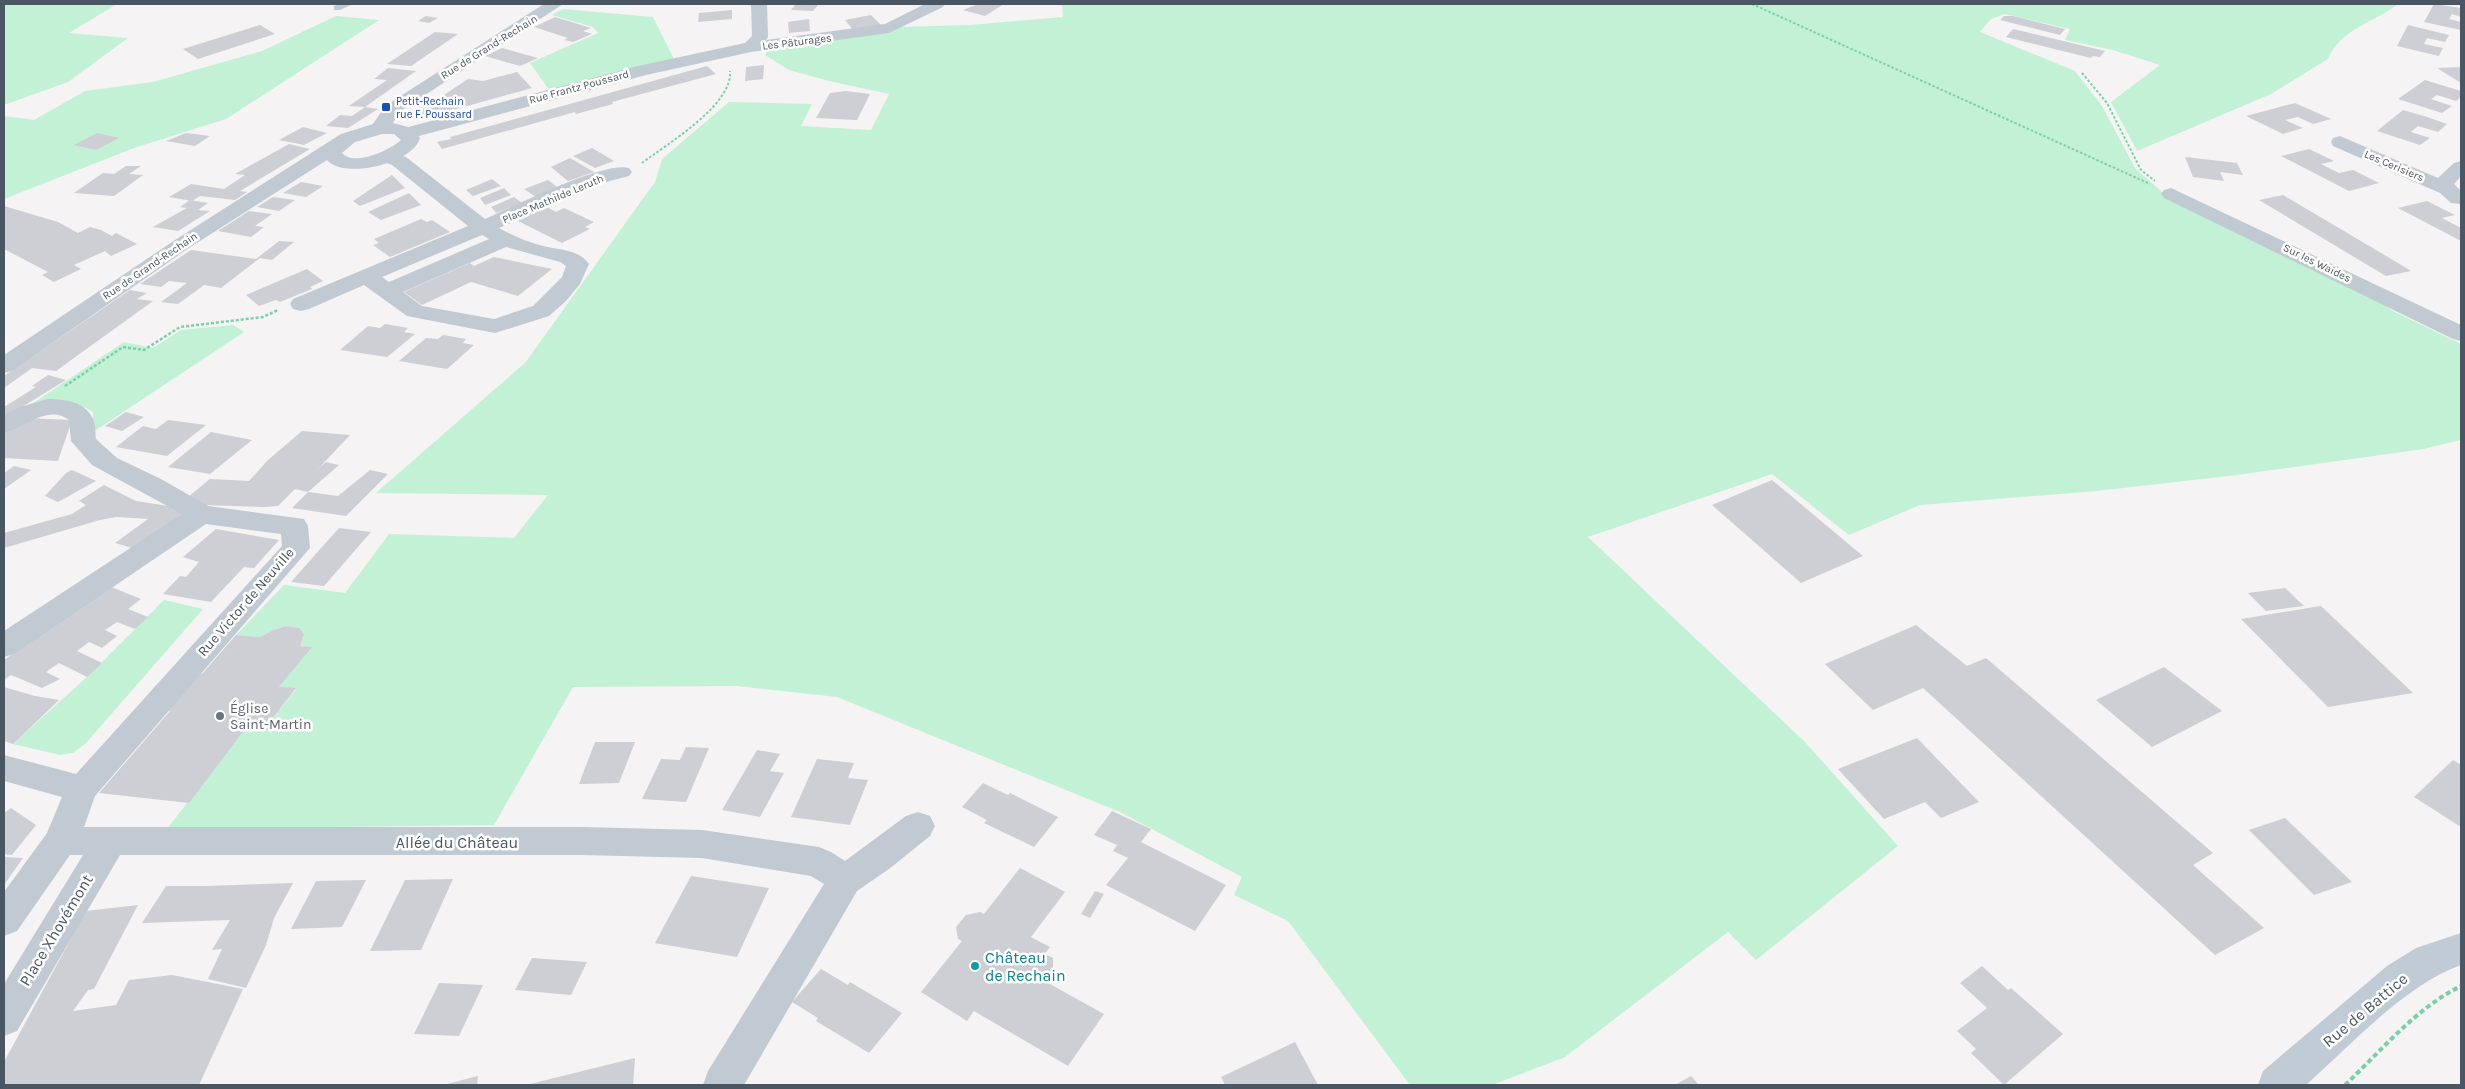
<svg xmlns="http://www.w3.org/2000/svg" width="2465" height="1089" font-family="Karla,sans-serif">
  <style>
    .green { fill: #c3f1d5 }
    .building { fill: #cdcfd5 }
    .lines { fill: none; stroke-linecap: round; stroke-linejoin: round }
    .path-far2 { stroke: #7ad0a6; stroke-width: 2; stroke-dasharray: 2.5 2; stroke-linecap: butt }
    .path-far1 { stroke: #7ad0a6; stroke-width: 2.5; stroke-dasharray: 3 2; stroke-linecap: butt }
    .path { stroke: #7ad0a6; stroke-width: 4; stroke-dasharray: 5 3; stroke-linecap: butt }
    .service { fill: #c1cad2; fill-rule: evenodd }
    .minor { fill: #c1cad2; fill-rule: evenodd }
    .tertiary { fill: #c1cad2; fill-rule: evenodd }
    .secondary { fill: #c1cbd6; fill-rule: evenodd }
    .transit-dot { fill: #1a4fb4; stroke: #fff; stroke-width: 2 }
    .worship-dot { fill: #6b7280; stroke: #fff; stroke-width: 2 }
    .culture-dot { fill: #0f9aa8; stroke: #fff; stroke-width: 2 }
    .labels { text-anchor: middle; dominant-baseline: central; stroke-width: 5; stroke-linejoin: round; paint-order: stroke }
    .far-street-label { font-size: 11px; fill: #4a5661; stroke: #fff }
    .far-transit-label { font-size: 11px; fill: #164399; stroke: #fff; text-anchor: start }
    .street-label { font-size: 14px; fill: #4a5661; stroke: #fff }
    .worship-label { font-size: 14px; fill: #5b616d; stroke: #fff; text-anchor: start }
    .near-street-label { font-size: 16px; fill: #4a5661; stroke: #fff }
    .near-culture-label { font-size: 16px; fill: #0d838f; stroke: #fff; text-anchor: start }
  </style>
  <rect width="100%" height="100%" fill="#f5f3f3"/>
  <!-- green -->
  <g class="green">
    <path d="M4,4h113l-48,29 59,5 -60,44 -64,23z"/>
    <path d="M1062,4h1336c-23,18 -58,25 -70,55l-57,35 -134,57 -26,-49 49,-37 -47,-15 -48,-10 5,-11 -65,-15 -14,5 -11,13 95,39 27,35 33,62 28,25 214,103 14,14 70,34v96l-38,9 -186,26 -140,16 -177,14 -71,30 -77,-61 -184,63 217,205 93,104 -142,114 -28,-28 -163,125 -73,28h-82l-122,-164 -54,-26 8,-18 -122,-65 -283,-115 -100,-11 -164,1 -79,138 -327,4 84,-108 18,2 27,-34 -17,-2 32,-40 -11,-1 4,-10 -4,-8 -14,-2 -13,4 -13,7 -24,-2 48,-50 61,8 44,-59 125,4 34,-43 -172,-2 149,-130 130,-181 7,-23 67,-57 83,2 -11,22 70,4 18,-36 -60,-13 -40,-11 -24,-15 6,-8 128,-20 71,-2 93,-8z"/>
    <path d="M563,9l90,8 21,42 -124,32 -20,-28 68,-30 -5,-6 -41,-12z"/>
    <path d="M336,16l43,4 -153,99 -92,29 -130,51v-83l30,4 51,-29 68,-9 109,-31z"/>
    <path d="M233,325l11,7 -151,100v-20c-24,-15 -40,-9 -67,-4l98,-66 29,6 28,-18z"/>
    <path d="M164,600l39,9 -117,134 -13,10 -13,2 -47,-11 74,-67z"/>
  </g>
  <!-- building -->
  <g class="building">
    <path d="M796,4h23l-6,7 -22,-1z"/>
    <path d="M978,4h26l-19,12 -22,-6z"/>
    <path d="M2434,4l27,4v9l-9,-3 -3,5 12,3v8l-37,-8z"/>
    <path d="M732,10v9l-34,3 1,-9z"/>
    <path d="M871,15l11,11 -27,6 -10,-12z"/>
    <path d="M426,16l12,2 -9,5 -11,-2z"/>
    <path d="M2004,16h9l52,13 -5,6 -60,-15z"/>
    <path d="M555,17l36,11 -8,3 9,3 -19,8 -9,-2 4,-2 -34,-11z"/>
    <path d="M809,19l1,12 -21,2 -1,-11z"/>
    <path d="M260,25l15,9 -77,25 -15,-10z"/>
    <path d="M2408,25l41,10 -4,7 -18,-4 -3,6 19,4 -4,8 -42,-10z"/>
    <path d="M2013,29l92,22 -5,6 -7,-1 -2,2 -85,-21z"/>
    <path d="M435,32l23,2 -47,32 -24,-2z"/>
    <path d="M502,48l36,10 -18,8 -35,-10z"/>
    <path d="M764,65l-1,14 -18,2 1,-14z"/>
    <path d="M707,66l9,8 -104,28 1,2 -37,10 -1,-2 -133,37 -5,-7 14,-3 -1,-2z"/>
    <path d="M2461,67v16l-24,-15z"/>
    <path d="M388,68l28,3 -51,36 -16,-1 38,-26 -13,-1z"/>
    <path d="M517,72l15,16 -90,25 -11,2 -9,-1 -2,-3 48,-32 15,2z"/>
    <path d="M2425,80l36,11v6l-5,4 -19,-6 -6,4 21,7 -10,7 -44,-14z"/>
    <path d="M846,91l24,3 -13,26 -41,-2 14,-25z"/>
    <path d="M2295,103l36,16 -18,5 -15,-7 -13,3 18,8 -20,6 -37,-18z"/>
    <path d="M365,107l13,2 -30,19 -22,-2 14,-11 12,1z"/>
    <path d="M2403,110l24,7 20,7 -9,8 -20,-6 -7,6 19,6 -10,7 -43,-14z"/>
    <path d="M303,127l24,6 -23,12 -25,-5z"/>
    <path d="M97,133l22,5 -23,12 -22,-5z"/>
    <path d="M186,133l24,3 -15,10 -29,-5z"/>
    <path d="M289,144l21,5 -70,42 7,1 -12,8 -35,-4 -8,5 -23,-4 22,-13 33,5 21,-14 -10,-1z"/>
    <path d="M592,148l22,13 -19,7 -22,-12z"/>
    <path d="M2309,149l25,12 -13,3 18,9 14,-3 26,13 -30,8 -68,-35z"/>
    <path d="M2185,157l52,6 6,12 -23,-3 4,9 -31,-4z"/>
    <path d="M570,158l24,14 -26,9 -17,-14z"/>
    <path d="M126,166h15l-12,8 14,1 -29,21 -40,-3 29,-20 11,1z"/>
    <path d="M392,175l13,13 -45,18 -7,-5z"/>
    <path d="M492,179l9,7 -28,10 -7,-6z"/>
    <path d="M548,180l13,10 -22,9 -15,-10z"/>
    <path d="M301,182l22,4 -17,11 -23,-4z"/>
    <path d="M504,188l7,7 -26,10 -5,-7z"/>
    <path d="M409,193l12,12 -40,15 -13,-8z"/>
    <path d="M2283,195l110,65 18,11 -25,5 -127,-76z"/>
    <path d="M273,197l22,3 -16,11 -22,-4z"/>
    <path d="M514,197l8,6 -26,10 -5,-6z"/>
    <path d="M190,200l18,3 -10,7 12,1 -32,20 -25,-4 34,-19 -7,-1z"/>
    <path d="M2427,201l28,14 -13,3 19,10v13l-63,-33z"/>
    <path d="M4,206l54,16 20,11 12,-6 11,3 11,6 4,-3 21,11 -26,12 -6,-5 -31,14 7,4 -27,13 -12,-7 6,-3 -44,-23z"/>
    <path d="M547,207l9,5 8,-4 30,14 -9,5 5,2 -28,14 -44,-22z"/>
    <path d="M249,211l23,3 -17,12 9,1 -13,10 -33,-6z"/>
    <path d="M421,219l6,3 5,-2 18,12 -60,25 -17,-12 6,-2 -5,-4z"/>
    <path d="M279,241l15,1 -22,18 -12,-2 -39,30 -17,-3 -26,19 -17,-2 26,-19 -18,-2 -8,6 -21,-3 51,-34 65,9z"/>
    <path d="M494,257l58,12 -34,27 -47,-14 -49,23 -18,-13 66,-29 4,3z"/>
    <path d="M307,269l16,12 -13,6 2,2 -32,13 -4,-2 -17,6 -13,-11z"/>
    <path d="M130,290l17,3 -10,6 16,2 -97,70 -24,-3 -28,20v-12z"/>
    <path d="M385,324l23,4 -4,4 11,2 -28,23 -47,-7 28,-24 12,2z"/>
    <path d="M443,335l23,4 -3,4 11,2 -27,24 -48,-8 27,-23 12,1z"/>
    <path d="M48,375l18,5 -62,38v-11l32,-20 -4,-1z"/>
    <path d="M126,412l18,5 -22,14 -17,-5z"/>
    <path d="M24,418l48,2 -14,41 -54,-3v-25l14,-12z"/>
    <path d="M168,420l38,5 -39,31 -51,-9 27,-21 13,3z"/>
    <path d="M302,431l48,4 -32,34 8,-7 13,3 -31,27 30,4 32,-26 18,4 -42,42 -54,-8 16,-16 -13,-3 -17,17 -13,1 -63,-2 -14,-8 22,-18 39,2 18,-20z"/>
    <path d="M211,432l41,8 -42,34 -42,-7z"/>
    <path d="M14,466l17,4 -27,19v-16z"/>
    <path d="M72,470l24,11 -38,21 -13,-6 21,-23z"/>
    <path d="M1772,480l91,76 -62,27 -89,-78z"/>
    <path d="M104,485l32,16 32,5 21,7 -50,37 -24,-7 33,-24 -32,-2 -16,3 -96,28v-15l68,-19 14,-9 -7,-4z"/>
    <path d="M339,528l32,4 -47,54 -33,-4z"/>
    <path d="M216,529l63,11 -25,28 -10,-1 -33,35 -48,-8 17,-18 6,1 13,-15 -16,-5z"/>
    <path d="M109,586l32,13 -13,10 20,8 -13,12 -18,-7 -12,8 12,6 -15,12 -13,-6 -12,9 25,12 -15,14 -28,-14 -13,9 14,7 -18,9 -31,-13 -7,5v-20z"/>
    <path d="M2285,588l19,18 -38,5 -18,-18z"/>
    <path d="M2321,606l92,87 -85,14 -87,-88z"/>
    <path d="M1916,625l51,41 19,-8 227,195 -20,12 71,63 -49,27 -292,-267 -50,22 -48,-46z"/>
    <path d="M286,626l14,2 4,7 -4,11 12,1 -33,40 17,1 -27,35 -18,-2 -62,82 -90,-10 71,-82 -3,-1 31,-37 4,1 34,-39 24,2 13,-7z"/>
    <path d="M2164,667l58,44 -70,36 -56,-47z"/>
    <path d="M4,687l31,9 24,4 -46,44 -9,-3z"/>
    <path d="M1917,738l62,64 -38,16 -16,-16 -41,17 -46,-50z"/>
    <path d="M595,742h40l-16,41 -40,1z"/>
    <path d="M686,747l23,1 -23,54 -44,-3 19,-40 19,1z"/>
    <path d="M757,750l23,4 -10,17 14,2 -24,44 -38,-7z"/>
    <path d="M817,759l37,4 -6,15 20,2 -18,45 -59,-8z"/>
    <path d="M2453,760l8,5v62l-47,-30z"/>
    <path d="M983,783l25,12 2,-2 48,24 -24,30 -50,-24 3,-3 -25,-13z"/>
    <path d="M11,808l25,17 -24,30 -8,-1v-41z"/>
    <path d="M1112,811l39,18 -10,13 85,43 -31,46 -89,-46 22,-27 -15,-7 4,-6 -23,-10z"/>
    <path d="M2285,818l67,64 -38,13 -65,-65z"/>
    <path d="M4,857l19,1 -19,27z"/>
    <path d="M1020,868l45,24 -34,45 19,10 -5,7 8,4v9l-4,7 -10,4 65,36 -36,52 -94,-55 -7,10 -46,-29 41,-51 -4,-2 -2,-12 10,-12 14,-3 4,2z"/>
    <path d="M691,876l78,12 -32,69 -82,-14z"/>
    <path d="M453,879l-32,71 -51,1 35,-71z"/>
    <path d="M366,880l-24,47 -51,2 25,-48z"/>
    <path d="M293,883l-19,35 -8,27 -20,43 -38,-9 14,-30 -10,1 18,-30 -88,3 24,-37h41z"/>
    <path d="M1095,891l9,3 -14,24 -9,-4z"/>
    <path d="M138,905l-44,84 -6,1 -15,21 43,-6 13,-25 43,-5 71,14 -44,96h-195v-23l82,-151z"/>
    <path d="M532,958l55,4 -16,33 -56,-5z"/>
    <path d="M1982,966l26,24 3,-2 52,46 -59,51 -33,-32 5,-4 -19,-18 30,-23 -27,-25z"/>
    <path d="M821,969l27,16 2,-3 52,31 -33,40 -53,-32 2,-3 -26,-16z"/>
    <path d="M439,983l44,2 -24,51 -45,-2z"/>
    <path d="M1295,1042l23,43h-93l-4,-8z"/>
    <path d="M635,1058l-2,27h-107z"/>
    <path d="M478,1076l-1,9h-34z"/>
    <path d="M1691,1076l8,9h-24z"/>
  </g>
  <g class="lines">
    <!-- path-far2 -->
    <g class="path-far2">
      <path d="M1752,4l398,180"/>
      <path d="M2082,73l25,30 34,67 14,11"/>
      <path d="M642,163c25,-19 91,-58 88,-92"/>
    </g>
    <!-- path-far1 -->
    <path class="path-far1" d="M65,386l58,-39 21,3 36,-23 83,-10 15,-7"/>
    <!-- path -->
    <path class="path" d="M2345,1085c36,-34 71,-77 116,-99"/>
    <!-- service -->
    <path class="service" d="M340,4h13l-13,6h-6v-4z"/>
    <!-- minor -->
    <g class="minor">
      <path d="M751,4h16l1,33 -2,3 119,-16 40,-20h20l-2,3 -54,26 -138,19 -105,23 -238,64 -7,-2 -2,-4 2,-4 237,-63 107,-23 7,-7z"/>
      <path d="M2340,136l98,42 16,-15 7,-2v15l-7,8 7,7v13l-10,-1 -11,-10 -107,-47 -2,-4 2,-4z"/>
      <path d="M387,151l19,6 79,62c28,-12 118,-58 144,-51l3,4 -3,4 -23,6 -107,46c14,8 28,14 44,18 16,4 35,3 46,18l-9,20 -14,17 -17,15 -54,17 -88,-17 -43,-31 -55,24 -8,2 -8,-2 -3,-5 3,-5 175,-73 -76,-61 -12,-4 -3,-4 3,-4zM482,235l7,4 -100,43 -7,-5zM506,247l54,15 6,4 -4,11 -29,29 -39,13 -72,-13 -19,-14z"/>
      <path d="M2171,188l290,137v16l-8,-2 -289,-141 -3,-4 3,-4z"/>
      <path d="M48,399c17,0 38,3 45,20 3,6 2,14 3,20l21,19 44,21 47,27 96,13 4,7 2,22 -215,248 -11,31h497l121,3 117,17 12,5 14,9 61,-45 12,-4 12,4 5,10 -5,10 -41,33 -32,22 -113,194h-41l5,-14 116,-187 -13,-8 -109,-18 -121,-3h-461l-103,176 -13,5v-52l79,-129h-13l-53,76 -13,5v-44l43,-59 15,-36 -58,-16v-26l72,19 206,-228 -1,-12 -75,-10 -192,130 -10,3v-26l178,-117 -90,-49 -21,-24 -2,-21c-21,-16 -45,8 -65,13v-18l16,-8z"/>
    </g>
    <!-- tertiary -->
    <path class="tertiary" d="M544,4h19l-165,109 -5,10 19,5 8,10c-6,25 -76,42 -93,22l-138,88 -177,123 -8,2v-18l171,-115 166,-106 32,-10 12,-18zM382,134h12l7,6c-11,10 -47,27 -59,13l13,-11z"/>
    <!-- secondary -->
    <path class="secondary" d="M2461,933v32c-56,20 -110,80 -155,120h-48l5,-14 124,-105 29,-18z"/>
  </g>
  <!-- markers -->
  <rect class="transit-dot" x="381" y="102" width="10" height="10" rx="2.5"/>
  <circle class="worship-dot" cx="220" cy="716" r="5"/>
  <circle class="culture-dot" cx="975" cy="966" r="5"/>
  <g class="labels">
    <!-- far-street labels -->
    <g class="far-street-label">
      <text transform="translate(797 42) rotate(-7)">Les Pâturages</text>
      <text transform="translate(489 47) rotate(-32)">Rue de Grand-Rechain</text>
      <text transform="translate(579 87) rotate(-15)">Rue Frantz Poussard</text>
      <text transform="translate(2394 166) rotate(23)">Les Cerisiers</text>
      <text transform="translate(553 199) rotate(-23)">Place Mathilde Leruth</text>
      <text transform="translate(2317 263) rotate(26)">Sur les Waides</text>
      <text transform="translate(150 266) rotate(-34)">Rue de Grand-Rechain</text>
    </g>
    <!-- far-transit labels -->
    <g class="far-transit-label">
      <text x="396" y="101">Petit-Rechain<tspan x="396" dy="13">rue F. Poussard</tspan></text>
    </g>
    <!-- street labels -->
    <g class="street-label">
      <text transform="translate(246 602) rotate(-49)">Rue Victor de Neuville</text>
    </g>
    <!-- worship labels -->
    <g class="worship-label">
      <text x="230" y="708">Église<tspan x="230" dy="16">Saint-Martin</tspan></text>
    </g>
    <!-- near-street labels -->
    <g class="near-street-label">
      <text x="457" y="842">Allée du Château</text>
      <text transform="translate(56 930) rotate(-59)">Place Xhovémont</text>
      <text transform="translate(2365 1010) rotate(-40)">Rue de Battice</text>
    </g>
    <!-- near-culture labels -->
    <g class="near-culture-label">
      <text x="985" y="957">Château<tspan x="985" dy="18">de Rechain</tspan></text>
    </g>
  </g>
  <!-- border -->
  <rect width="2465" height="1089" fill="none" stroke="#4a5661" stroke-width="10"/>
</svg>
